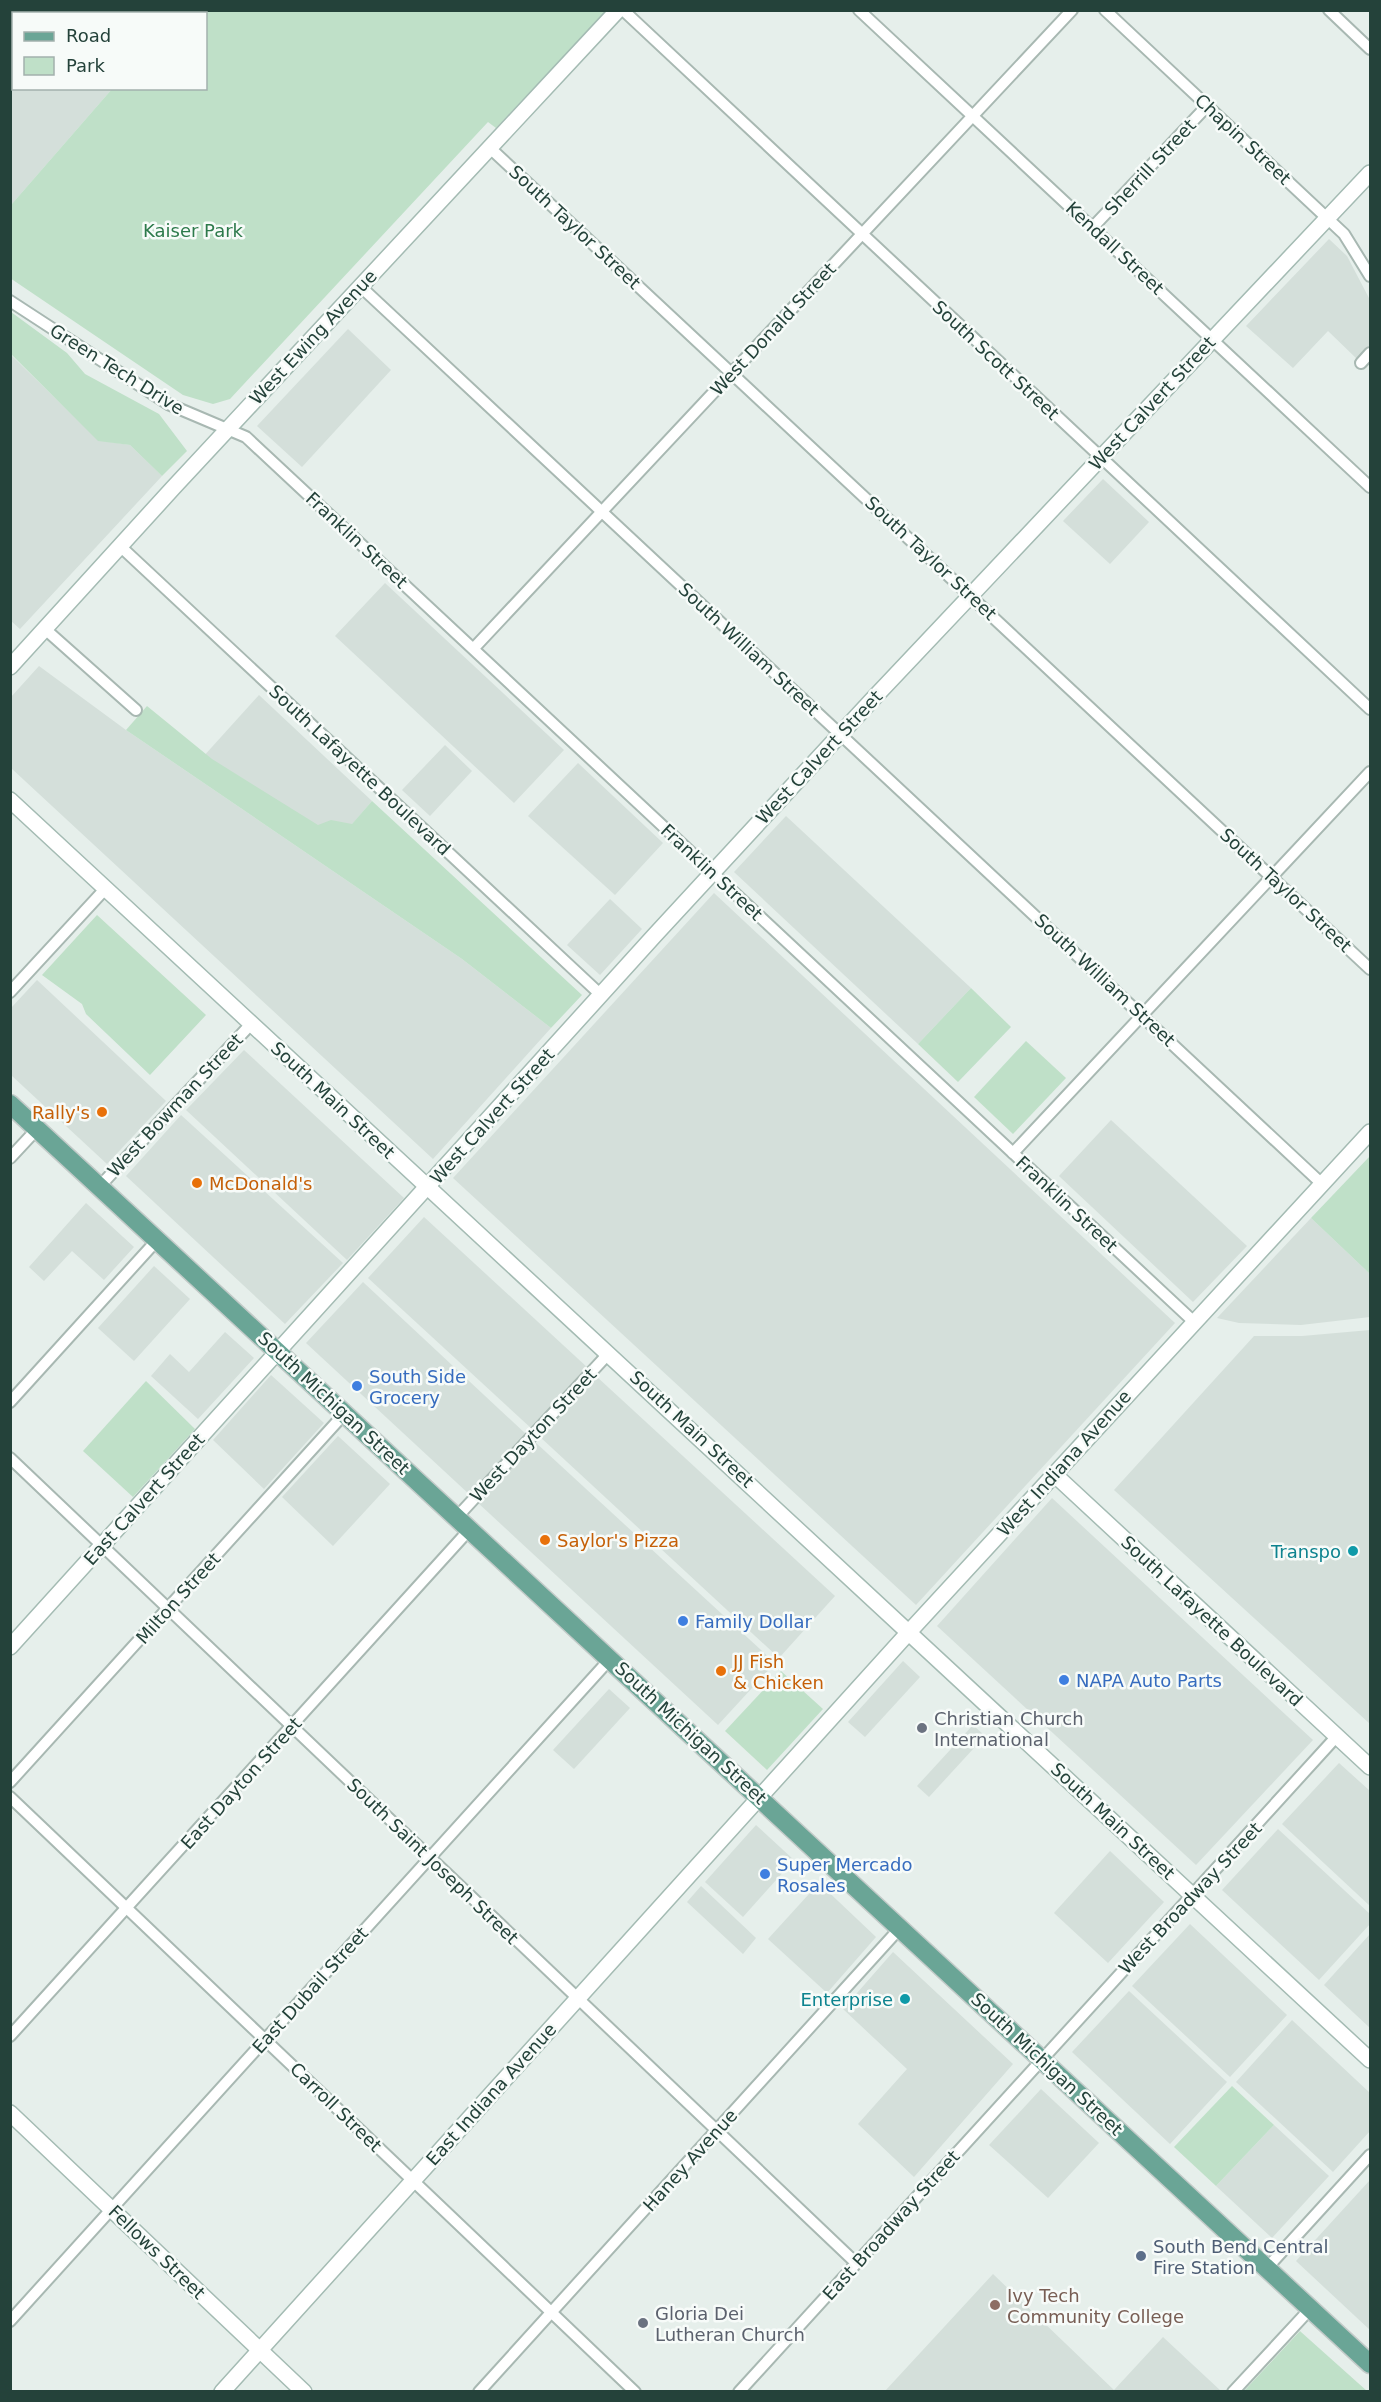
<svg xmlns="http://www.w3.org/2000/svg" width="1381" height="2402" font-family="'DejaVu Sans',sans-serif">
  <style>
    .built { fill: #d4dfda }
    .green { fill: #bfe0c8 }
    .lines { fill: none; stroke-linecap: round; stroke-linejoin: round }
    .street-casing { stroke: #a8b8b2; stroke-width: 14 }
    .secondary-casing { stroke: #a4bbb3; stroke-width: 18 }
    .primary-casing { stroke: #c2cac8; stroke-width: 21 }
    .street { stroke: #fff; stroke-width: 10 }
    .secondary { stroke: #fff; stroke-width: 15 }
    .primary { stroke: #6aa596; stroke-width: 18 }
    .food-dot { fill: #e8710a; stroke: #f7fbf9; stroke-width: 2 }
    .shop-dot { fill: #3f7fe0; stroke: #f7fbf9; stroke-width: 2 }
    .culture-dot { fill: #0f9aa8; stroke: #f7fbf9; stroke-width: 2 }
    .worship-dot { fill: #6b7280; stroke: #f7fbf9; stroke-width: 2 }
    .service-dot { fill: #5c6f8a; stroke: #f7fbf9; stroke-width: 2 }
    .education-dot { fill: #8d6e63; stroke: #f7fbf9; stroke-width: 2 }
    .labels { text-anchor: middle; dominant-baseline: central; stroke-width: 5; stroke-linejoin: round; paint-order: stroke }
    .street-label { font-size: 18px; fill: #24423a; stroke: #f7fbf9 }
    .park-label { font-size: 18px; fill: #2d7a4b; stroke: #f7fbf9 }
    .food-label { font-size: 18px; fill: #c56008; stroke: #f7fbf9; text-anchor: start }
    .shop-label { font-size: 18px; fill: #366cbe; stroke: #f7fbf9; text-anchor: start }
    .culture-label { font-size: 18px; fill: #0d838f; stroke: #f7fbf9; text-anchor: end }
    .worship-label { font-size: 18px; fill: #5b616d; stroke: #f7fbf9; text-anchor: start }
    .service-label { font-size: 18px; fill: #4e5e75; stroke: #f7fbf9; text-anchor: start }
    .education-label { font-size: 18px; fill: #785e54; stroke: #f7fbf9; text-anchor: start }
  </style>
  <rect width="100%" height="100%" fill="#e6efeb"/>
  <!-- built -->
  <g class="built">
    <path d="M11,11h38l3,2 -38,1v74l98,1 -101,116z"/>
    <path d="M1329,239l18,17 23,44v45l-13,14 -29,-28 -35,37 -47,-42z"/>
    <path d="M348,329l43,41 -89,97 -45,-41z"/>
    <path d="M10,354l88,86 32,5 32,31 -142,153 -10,-9z"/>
    <path d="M1103,479l46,43 -39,42 -47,-43z"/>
    <path d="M385,583l179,167 -50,53 -179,-167z"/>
    <path d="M39,666l87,64 336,229 89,69 -118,131 -422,-391v-71z"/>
    <path d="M259,695l113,106 -41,48 -129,-91z"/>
    <path d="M445,745l27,26 -42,45 -28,-26z"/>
    <path d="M578,763l85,80 -48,52 -87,-79z"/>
    <path d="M786,816l185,172 -53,56 -184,-172z"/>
    <path d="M714,893l461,430 -259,282 -463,-427z"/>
    <path d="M610,899l32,30 -42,46 -33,-30z"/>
    <path d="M37,980l129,121 -59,63 -96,-89v-67z"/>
    <path d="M244,1050l160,148 -57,62 -161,-150z"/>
    <path d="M181,1115l162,148 -58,61 -159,-148z"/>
    <path d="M1111,1120l136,126 -54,56 -134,-126z"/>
    <path d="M86,1203l48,44 -30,33 -32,-29 -28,30 -15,-14z"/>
    <path d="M424,1217l164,151 -56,61 -164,-151z"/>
    <path d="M1311,1218l59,56v43l-69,8 -62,-2 -22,-5z"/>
    <path d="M154,1266l36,33 -56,62 -36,-33z"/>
    <path d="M363,1282l164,153 -57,60 -164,-152z"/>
    <path d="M1370,1330v394l-256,-234 140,-154h48z"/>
    <path d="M225,1332l29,26 -56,61 -47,-43 19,-22 19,18z"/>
    <path d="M271,1375l53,48 -60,66 -51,-49z"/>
    <path d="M596,1376l239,220 -56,62 -240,-222z"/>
    <path d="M338,1436l52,48 -57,62 -51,-49z"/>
    <path d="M534,1441l241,222 -57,62 -241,-223z"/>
    <path d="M1052,1498l261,242 -117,125 -259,-239z"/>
    <path d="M903,1661l17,16 -55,60 -17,-15z"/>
    <path d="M609,1689l21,19 -56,61 -21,-19z"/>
    <path d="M973,1725l12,11 -56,61 -12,-11z"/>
    <path d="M1339,1763l31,28v115l-88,-82z"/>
    <path d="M756,1825l38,35 -51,57 -38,-35z"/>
    <path d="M1278,1829l92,85v10l-51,56 -97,-90z"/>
    <path d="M1110,1851l54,51 -56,61 -54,-50z"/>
    <path d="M819,1883l57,54 -49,56 -59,-54z"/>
    <path d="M701,1886l55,52 -13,16 -56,-52z"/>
    <path d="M1190,1924l97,91 -57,62 -98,-91z"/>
    <path d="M1370,1934v94l-46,-43z"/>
    <path d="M893,1952l120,112 -99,113 -56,-53 49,-55 -64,-60z"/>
    <path d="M1129,1991l98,91 -57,62 -98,-92z"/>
    <path d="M1292,2020l78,73v38l-37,41 -97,-90z"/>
    <path d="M1041,2089l58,54 -51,55 -59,-53z"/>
    <path d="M1274,2125l55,51 -57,62 -56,-52z"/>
    <path d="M1370,2180v150l-74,-69z"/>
    <path d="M993,2274l121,116 49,-53 58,54h-336z"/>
  </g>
  <!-- green -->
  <g class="green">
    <path d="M49,11h557l-110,117 -8,-6 -258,277 -17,5 -30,-9 -173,-117 1,-73 101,-116 94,-1v-74h-154z"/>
    <path d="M11,312l56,41 18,21 74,40 28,37 -25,25 -32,-31 -32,-4 -87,-87z"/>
    <path d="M147,706l65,53 106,66 13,-5 21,4 20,-23 210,194 -31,33 -89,-69 -336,-229z"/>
    <path d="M97,915l109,100 -56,60 -64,-61 -4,-10 -40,-29z"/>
    <path d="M971,988l40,39 -53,55 -40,-38z"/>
    <path d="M1026,1041l40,37 -53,56 -39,-37z"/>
    <path d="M1370,1156v118l-59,-56z"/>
    <path d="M146,1381l49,48 -62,68 -50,-46z"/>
    <path d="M781,1671l42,38 -56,61 -42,-39z"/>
    <path d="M1232,2086l42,39 -58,61 -42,-39z"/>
    <path d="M1300,2331l1,1 66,59h-123z"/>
  </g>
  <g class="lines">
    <defs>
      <g id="street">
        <path d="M623,10l747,699"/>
        <path d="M859,10l511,477"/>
        <path d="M1105,10l239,224 26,42"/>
        <path d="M1329,10l41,39"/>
        <path d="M490,148l880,821"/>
        <path d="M1093,227l114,-121"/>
        <path d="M360,286l962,898"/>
        <path d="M10,301l158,103 78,33 947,884"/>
        <path d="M1361,363l9,-10"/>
        <path d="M120,546l481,449"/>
        <path d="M45,629l91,81"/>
        <path d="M474,648l598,-638"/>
        <path d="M10,992l96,-104"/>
        <path d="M1013,1153l357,-381"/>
        <path d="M10,1158l27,-29"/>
        <path d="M100,1186l151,-162"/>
        <path d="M10,1402l148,-163"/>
        <path d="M10,1458l846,805"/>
        <path d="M457,1517l152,-164"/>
        <path d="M10,1782l335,-369"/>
        <path d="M10,1797l625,595"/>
        <path d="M10,2036l460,-507"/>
        <path d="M1267,2268l103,-113"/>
        <path d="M10,2321l600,-662"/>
        <path d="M479,2392l421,-464"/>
        <path d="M739,2392l598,-656"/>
        <path d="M1233,2392l78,-84"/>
      </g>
      <g id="secondary">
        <path d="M10,667l163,-179 445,-478"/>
        <path d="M10,800l1360,1260"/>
        <path d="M1054,1474l316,293"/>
        <path d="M10,1647l644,-711 217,-235 499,-528"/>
        <path d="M10,2113l294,279"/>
        <path d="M222,2392l687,-760 461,-500"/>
      </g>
      <path id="primary" d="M10,1104l1360,1260"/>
    </defs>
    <!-- street casing -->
    <use href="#street" class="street-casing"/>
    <!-- secondary casing -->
    <use href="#secondary" class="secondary-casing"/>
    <!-- primary casing -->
    <use href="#primary" class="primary-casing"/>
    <!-- street -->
    <use href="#street" class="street"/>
    <!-- secondary -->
    <use href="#secondary" class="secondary"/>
    <!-- primary -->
    <use href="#primary" class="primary"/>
  </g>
  <!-- markers -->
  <g class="food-dot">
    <circle cx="102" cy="1112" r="6"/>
    <circle cx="197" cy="1183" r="6"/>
    <circle cx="545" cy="1540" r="6"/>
    <circle cx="721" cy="1671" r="6"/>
  </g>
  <g class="shop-dot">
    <circle cx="357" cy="1386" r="6"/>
    <circle cx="683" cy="1621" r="6"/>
    <circle cx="1064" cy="1680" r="6"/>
    <circle cx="765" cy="1874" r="6"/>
  </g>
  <g class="culture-dot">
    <circle cx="1353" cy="1551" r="6"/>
    <circle cx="905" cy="1999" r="6"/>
  </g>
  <g class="worship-dot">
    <circle cx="922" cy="1728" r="6"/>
    <circle cx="643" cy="2323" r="6"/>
  </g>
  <circle class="service-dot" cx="1141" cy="2256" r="6"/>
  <circle class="education-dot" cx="995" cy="2305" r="6"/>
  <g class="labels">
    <!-- street labels -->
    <g class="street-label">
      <text transform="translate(1243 139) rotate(43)">Chapin Street</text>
      <text transform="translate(1150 167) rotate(-47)">Sherrill Street</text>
      <text transform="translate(575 227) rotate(43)">South Taylor Street</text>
      <text transform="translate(1115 248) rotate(43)">Kendall Street</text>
      <text transform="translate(773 329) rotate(-47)">West Donald Street</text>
      <text transform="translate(313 337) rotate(-47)">West Ewing Avenue</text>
      <text transform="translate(996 360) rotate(43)">South Scott Street</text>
      <text transform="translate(117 369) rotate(32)">Green Tech Drive</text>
      <text transform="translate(1152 403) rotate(-47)">West Calvert Street</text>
      <text transform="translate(357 540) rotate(43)">Franklin Street</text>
      <text transform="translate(931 558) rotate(43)">South Taylor Street</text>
      <text transform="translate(749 649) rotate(43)">South William Street</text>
      <text transform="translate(819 757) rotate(-47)">West Calvert Street</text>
      <text transform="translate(360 770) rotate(43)">South Lafayette Boulevard</text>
      <text transform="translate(712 872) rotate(43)">Franklin Street</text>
      <text transform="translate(1286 890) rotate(43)">South Taylor Street</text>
      <text transform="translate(1105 980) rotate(43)">South William Street</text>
      <text transform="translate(333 1100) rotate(43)">South Main Street</text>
      <text transform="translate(175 1105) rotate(-47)">West Bowman Street</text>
      <text transform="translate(492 1116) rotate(-48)">West Calvert Street</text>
      <text transform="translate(1067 1204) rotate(43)">Franklin Street</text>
      <text transform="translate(334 1403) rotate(43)">South Michigan Street</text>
      <text transform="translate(692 1429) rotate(43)">South Main Street</text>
      <text transform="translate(533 1435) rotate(-47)">West Dayton Street</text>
      <text transform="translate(1064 1463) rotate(-48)">West Indiana Avenue</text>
      <text transform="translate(144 1499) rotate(-48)">East Calvert Street</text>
      <text transform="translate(178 1598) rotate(-48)">Milton Street</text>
      <text transform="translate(1212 1621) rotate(43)">South Lafayette Boulevard</text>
      <text transform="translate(691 1733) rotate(43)">South Michigan Street</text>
      <text transform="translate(241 1783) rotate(-48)">East Dayton Street</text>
      <text transform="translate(1113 1821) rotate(43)">South Main Street</text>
      <text transform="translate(433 1861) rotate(44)">South Saint Joseph Street</text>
      <text transform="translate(1190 1898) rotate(-47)">West Broadway Street</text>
      <text transform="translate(310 1990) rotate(-48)">East Dubail Street</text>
      <text transform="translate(1047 2064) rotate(43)">South Michigan Street</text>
      <text transform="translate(491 2094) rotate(-48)">East Indiana Avenue</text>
      <text transform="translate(336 2107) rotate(44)">Carroll Street</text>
      <text transform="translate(690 2160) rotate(-48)">Haney Avenue</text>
      <text transform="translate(891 2225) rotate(-48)">East Broadway Street</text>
      <text transform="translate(157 2252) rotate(44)">Fellows Street</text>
    </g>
    <!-- park labels -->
    <g class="park-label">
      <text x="193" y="230">Kaiser Park</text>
    </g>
    <!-- food labels -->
    <g class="food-label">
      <text x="90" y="1112" text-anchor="end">Rally's</text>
      <text x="209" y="1183">McDonald's</text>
      <text x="557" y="1540">Saylor's Pizza</text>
      <text x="733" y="1661">JJ Fish<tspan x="733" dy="21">&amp; Chicken</tspan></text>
    </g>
    <!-- shop labels -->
    <g class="shop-label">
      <text x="369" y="1376">South Side<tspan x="369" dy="21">Grocery</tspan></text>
      <text x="695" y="1621">Family Dollar</text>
      <text x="1076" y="1680">NAPA Auto Parts</text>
      <text x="777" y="1864">Super Mercado<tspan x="777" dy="21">Rosales</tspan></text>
    </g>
    <!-- culture labels -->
    <g class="culture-label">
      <text x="1341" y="1551">Transpo</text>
      <text x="893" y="1999">Enterprise</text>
    </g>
    <!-- worship labels -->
    <g class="worship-label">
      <text x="934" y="1718">Christian Church<tspan x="934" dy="21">International</tspan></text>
      <text x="655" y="2313">Gloria Dei<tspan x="655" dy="21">Lutheran Church</tspan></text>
    </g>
    <!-- service labels -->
    <g class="service-label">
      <text x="1153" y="2246">South Bend Central<tspan x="1153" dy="21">Fire Station</tspan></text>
    </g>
    <!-- education labels -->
    <g class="education-label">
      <text x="1007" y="2295">Ivy Tech<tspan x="1007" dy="21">Community College</tspan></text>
    </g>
  </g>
  <!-- border -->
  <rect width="1381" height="2402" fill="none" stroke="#24423a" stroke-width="24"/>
  <!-- legend -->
  <rect x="12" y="12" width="195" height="78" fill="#f7fbf9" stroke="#a3b1ad" stroke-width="1.5"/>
  <rect x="24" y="32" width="30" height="9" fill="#6aa596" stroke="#a3b1ad" stroke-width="1.5"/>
  <text x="66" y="42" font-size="18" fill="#24423a">Road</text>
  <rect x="24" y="57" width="30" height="18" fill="#bfe0c8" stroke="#a3b1ad" stroke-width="1.5"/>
  <text x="66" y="72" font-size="18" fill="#24423a">Park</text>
</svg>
